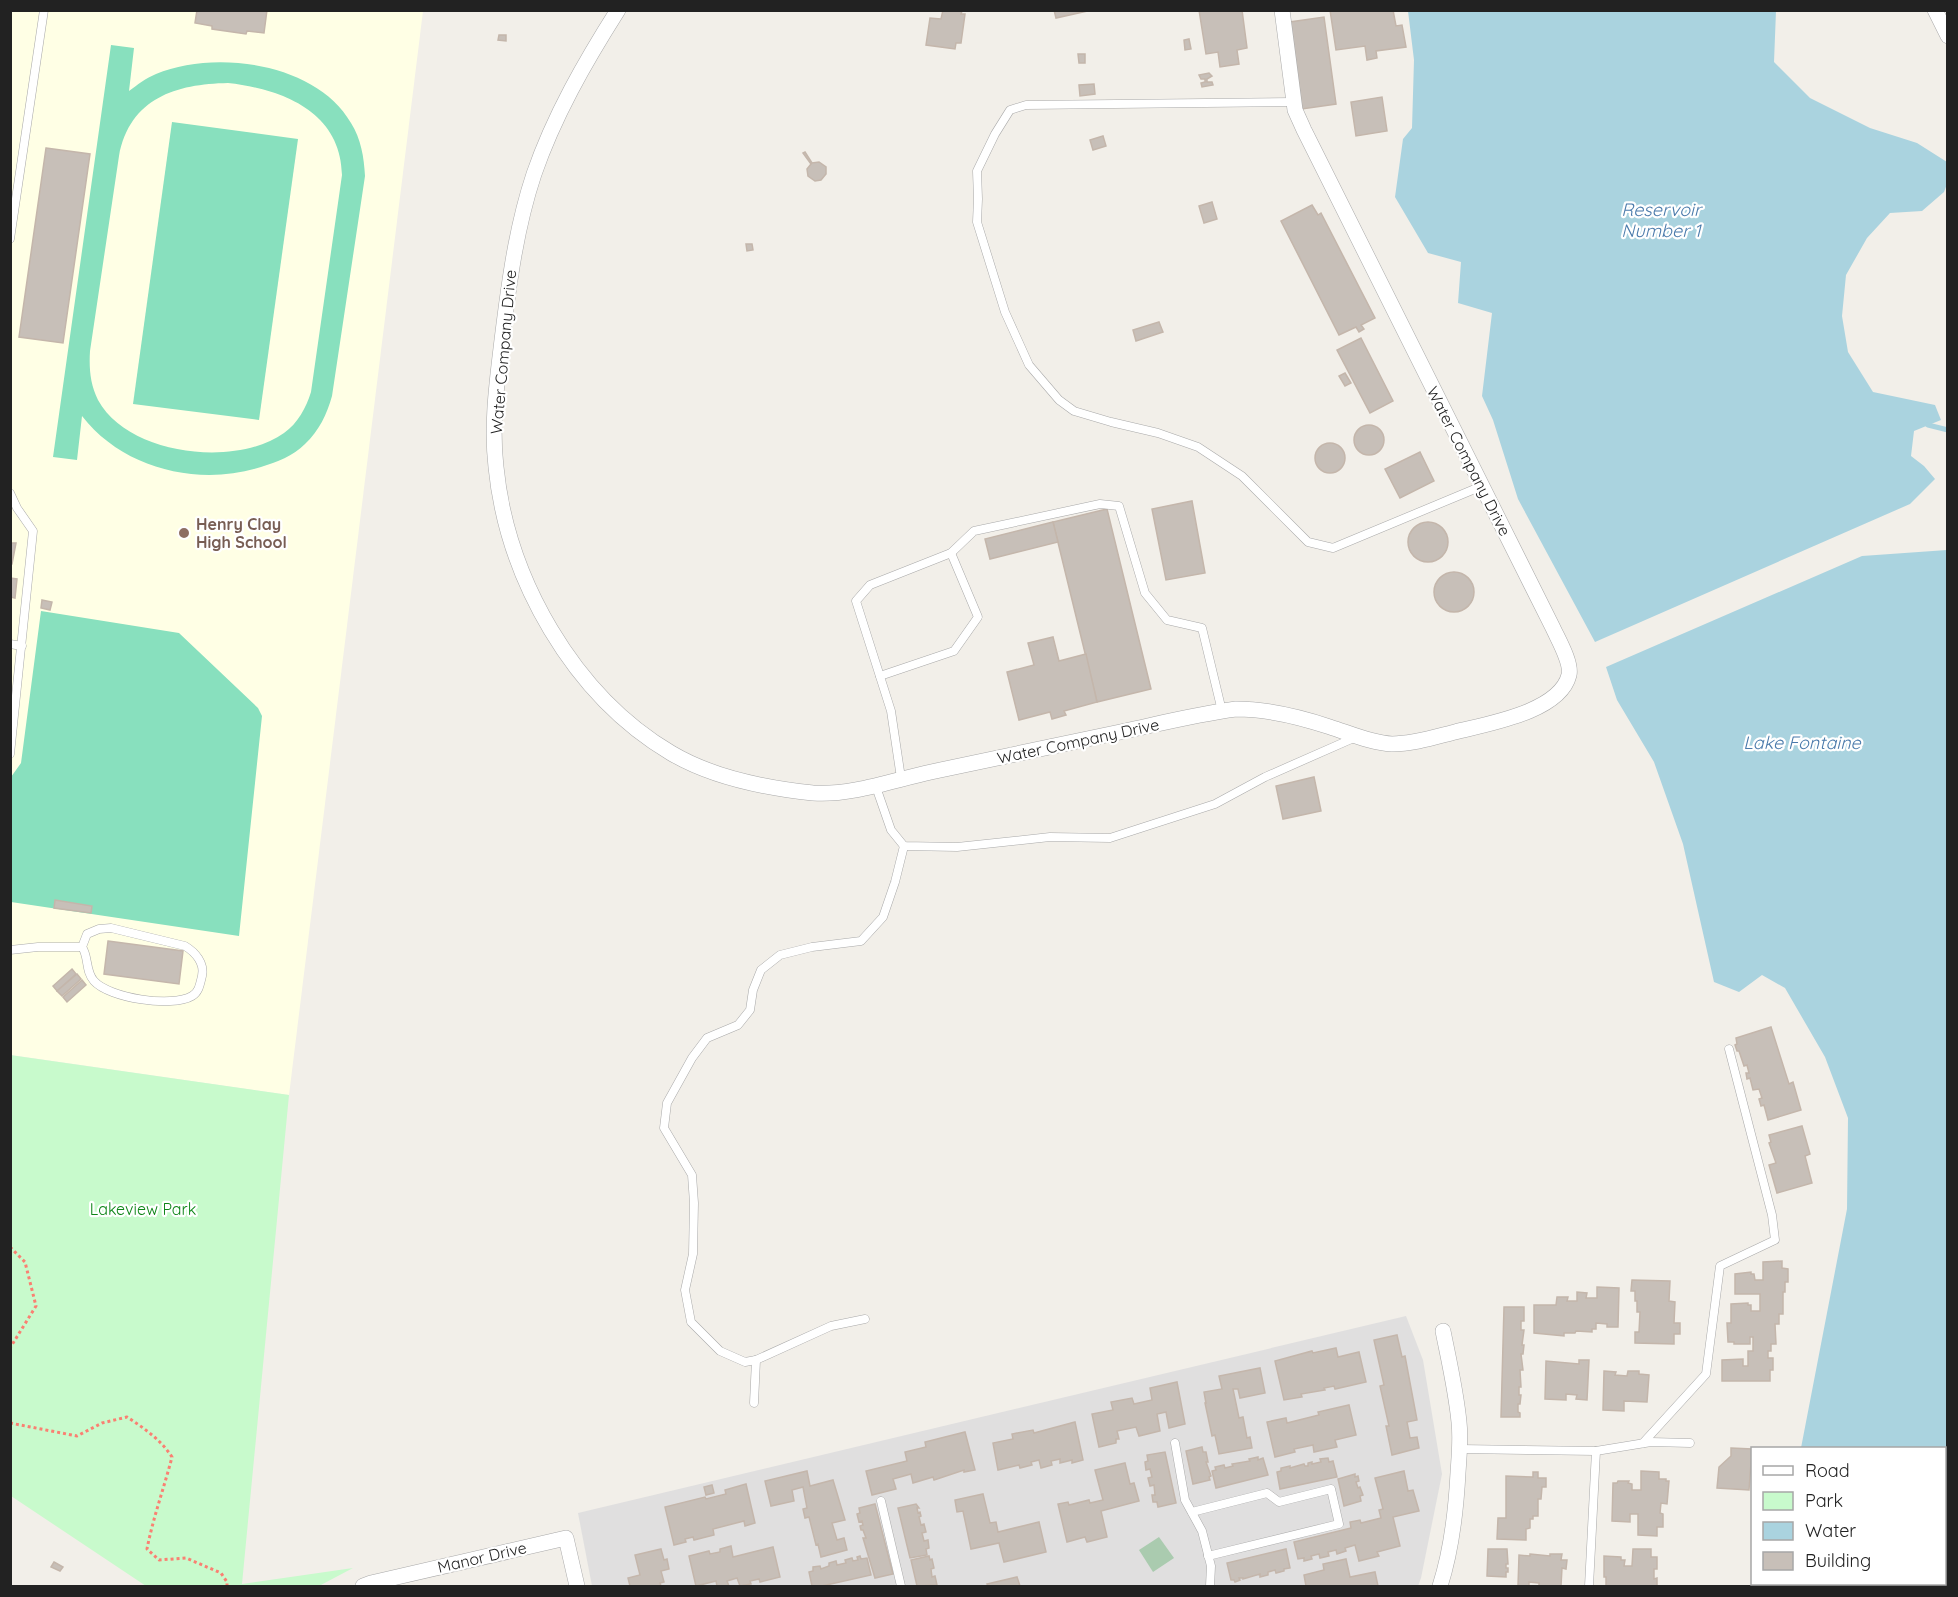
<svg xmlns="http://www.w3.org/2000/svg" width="1958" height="1597" font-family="Quicksand,sans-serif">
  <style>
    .residential { fill: #e0dfdf }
    .education { fill: #ffffe5 }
    .cemetery { fill: #aacbaf }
    .park { fill: #c8facc }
    .pitch { fill: #88e0be; fill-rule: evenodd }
    .water { fill: #aad3df }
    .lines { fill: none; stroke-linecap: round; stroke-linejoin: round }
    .stream { stroke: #aad3df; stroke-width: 5 }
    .building { fill: #c7bfb8; stroke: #c4b6ab; stroke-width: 1.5 }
    .lane-casing { stroke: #a9a9a9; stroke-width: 9 }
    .street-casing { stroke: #a9a9a9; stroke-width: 16 }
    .path { stroke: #fa8072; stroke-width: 3; stroke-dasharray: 3 3; stroke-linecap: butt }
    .lane { stroke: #fff; stroke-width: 8 }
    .street { stroke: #fff; stroke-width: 15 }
    .education-dot { fill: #8d6e63; stroke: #fff; stroke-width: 2 }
    .labels { text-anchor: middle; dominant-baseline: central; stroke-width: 4.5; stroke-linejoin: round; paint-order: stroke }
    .street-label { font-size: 16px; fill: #222; stroke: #fff }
    .education-label { font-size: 16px; font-weight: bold; fill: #785e54; stroke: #fff; text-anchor: start }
    .park-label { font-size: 16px; fill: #0c8416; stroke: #fff }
    .water-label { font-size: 18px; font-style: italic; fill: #4a7aab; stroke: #fff }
  </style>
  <rect width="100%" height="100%" fill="#f2efe9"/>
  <!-- residential -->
  <path class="residential" d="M1406,1316l17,44 19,114 -21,104 -3,8h-826l-14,-73z"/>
  <!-- education -->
  <path class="education" d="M11,11h412l-134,1084 -278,-40z"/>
  <!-- cemetery -->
  <path class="cemetery" d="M1159,1537l15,21 -21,14 -14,-22z"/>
  <!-- park -->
  <path class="park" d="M10,1055l279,40 -47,489 111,-16 -34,18h-173l-135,-90z"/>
  <!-- pitch -->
  <g class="pitch">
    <path d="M111,45l23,3 -5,43c8,-6 17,-13 27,-17 59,-25 161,-11 195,49 10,16 13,34 14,53l-33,220c-5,18 -13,35 -27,48 -12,12 -28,18 -44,23 -62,20 -138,2 -179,-51l-5,44 -24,-3zM228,83c55,6 113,29 114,92l-31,217c-5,16 -13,31 -27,41 -49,35 -156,22 -186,-33 -8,-16 -9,-32 -8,-49l29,-195c11,-58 57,-72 109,-73z"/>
    <path d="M172,122l126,17 -39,281 -126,-16z"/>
    <path d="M41,611l138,22 79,75 4,8 -23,220 -228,-34v-125l10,-14z"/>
  </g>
  <!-- water -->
  <g class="water">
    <path d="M1408,11h368l-2,51 36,36 60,30 47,15 30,19v22l-3,8 -22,19 -32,2 -23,25 -21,37 -4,41 6,36 25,40 62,13 6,15 -27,11 -3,25 13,10 11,13 -25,25 -315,138 -77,-143 -25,-79 -11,-24 10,-83 -34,-10 3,-41 -33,-9 -33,-56 8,-58 9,-11 2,-68z"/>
    <path d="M1947,550v1036h-157l1,-2h153v-136h-143l46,-239 1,-91 -23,-61 -40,-69 -23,-13 -23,17 -25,-10 -31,-138 -29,-82 -37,-62 -11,-33 256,-111z"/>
  </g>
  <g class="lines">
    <!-- stream -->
    <path class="stream" d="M1928,425l20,5"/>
  </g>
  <!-- building -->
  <g class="building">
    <path d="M197,10h70l-3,23 -17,-2 -1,3 -34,-5v-3l-17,-3z"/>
    <path d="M943,10l19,1 -1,3h4l-4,29h-5l-1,6 -29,-4 4,-27 11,1z"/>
    <path d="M1054,10h38l-36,8z"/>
    <path d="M1199,10h43l5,38 -10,2 2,14 -19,3 -2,-15 -12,2z"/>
    <path d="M1330,10h63l3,16 6,-1 4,22 -30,4 1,7 -10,2 -2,-14 -29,4z"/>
    <path d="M1324,17l12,87 -34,5 -12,-87z"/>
    <path d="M499,35h7v6l-8,-1z"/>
    <path d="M1189,39l2,10 -6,1 -1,-10z"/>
    <path d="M1078,54h7v9h-6z"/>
    <path d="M1209,73l3,3 -5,3v3h5l1,3 -11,2 -1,-4 4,-1v-3h-4l-2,-4z"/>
    <path d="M1094,84l1,10 -15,2 -1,-11z"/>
    <path d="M1382,97l5,34 -31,5 -5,-34z"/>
    <path d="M1103,136l3,10 -13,4 -3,-10z"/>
    <path d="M46,148l44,6 -27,189 -44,-6z"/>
    <path d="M805,152l7,11 7,-1 7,5v7l-5,6 -6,1 -7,-5 -1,-7 4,-5 -8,-11z"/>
    <path d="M1212,202l5,17 -13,4 -5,-17z"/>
    <path d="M1312,205l6,10 3,-2 54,105 -14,7 3,4 -5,3 -3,-5 -17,8 -58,-114z"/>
    <path d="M746,244h6l1,6 -6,1z"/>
    <path d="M1159,322l4,10 -27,9 -3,-11z"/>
    <path d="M1361,338l32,63 -23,12 -33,-63z"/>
    <path d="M1345,373l6,10 -6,3 -6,-10z"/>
    <circle cx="1369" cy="440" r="15"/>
    <circle cx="1330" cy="458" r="15"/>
    <path d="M1420,452l14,29 -34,17 -15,-29z"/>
    <path d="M1192,501l13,72 -39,7 -14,-71z"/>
    <path d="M1107,509l44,180 -54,13 -44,-180z"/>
    <circle cx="1428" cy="542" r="20"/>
    <path d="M1053,522l5,20 -68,17 -5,-20z"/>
    <path d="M10,543h6l-4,21h-2z"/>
    <circle cx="1454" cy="592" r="20"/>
    <path d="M10,578l7,1 -2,19 -5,-1z"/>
    <path d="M42,600l10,2 -2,8 -9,-2z"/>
    <path d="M1053,637l6,24 27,-7 11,48 -33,9 2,4 -14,4 -2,-7 -31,8 -12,-48 27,-7 -6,-22z"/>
    <path d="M1314,777l7,34 -38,8 -7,-33z"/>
    <path d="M55,900l37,6 -1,7 -37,-5z"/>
    <path d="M108,941l75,10 -4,33 -75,-10z"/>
    <path d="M72,969l4,5 -19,17 -4,-5z"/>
    <path d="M77,974l4,5 -19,17 -5,-5z"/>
    <path d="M82,980l4,5 -19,17 -4,-5z"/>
    <path d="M1771,1027l18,57 4,-2 8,28 -33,10 -4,-15 -3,1 -2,-7 3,-1 -3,-9 -6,1 -3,-12 -3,1 -1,-6h3l-2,-8 -3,1 -5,-15h-2l-2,-6 2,-1 -1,-6z"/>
    <path d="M1802,1126l8,28 -5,2 7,27 -35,10 -8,-28 7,-2 -7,-20 2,-1 -2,-7z"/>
    <path d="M1782,1261v7l6,1v13h-3v10h-2v22h-4v10h-4l1,20h-5v7h-3v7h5v12h-3v11h-48v-21l21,-1v7h5v-15h5v-14h-3v7h-16v-2h-6l-1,-19h4v-19l17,-1v2h3v6h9v-17h-25v-20l16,-2v2h3l1,6h8v-18z"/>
    <path d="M1632,1280l38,1 -1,20 6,1 -1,21h6v11h-6v10l-39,-1v-11h4l1,-20h-3v-11h-2v-10h-4z"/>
    <path d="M1597,1287l22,1 -1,39h-11v-3l-11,-1v6h-4v3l-16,-1 -1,2h-11v3l-30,-3v-28h22l1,-8h11l-1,4h10v-9l10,1 -1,5h11z"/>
    <path d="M1504,1307h20v14h-3v9h3l-2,15h2l-1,9h-2l2,16h-3l1,17h-2v8h2l-1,9h-2v8l2,1v4h-19z"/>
    <path d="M1397,1335l5,22 3,-1 12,64 -10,2 3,16 7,-1 2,11 -27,7 -6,-29h3l-9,-40 4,-1 -10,-45z"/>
    <path d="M1336,1348l2,9 21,-5 7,30 -31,7 -1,-3 -10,2 1,2 -24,4 1,3 -18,3 -9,-39 37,-10 1,2z"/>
    <path d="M1579,1360h10l-2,40 -11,-1 1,-4 -11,-1v6l-21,-1 1,-38 33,3z"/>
    <path d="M1260,1368l5,25 -25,5 -2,-9h-5l6,29 4,-1 4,21 3,-1 2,11 -33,6 -4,-19 -3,1 -7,-33h1l-2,-11 18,-3 -3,-13z"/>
    <path d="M1604,1371l12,1 -1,3 12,1 1,-5h11v3l10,1 -2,27 -23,-1v10l-21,-1z"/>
    <path d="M1177,1382l8,42 -16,4 -3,-16 -9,2 3,17 -21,5 -3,-9 -19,4 2,8h-3v4l-17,4 -7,-33 21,-4 -2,-8 21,-4 2,6 18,-4 -2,-12z"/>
    <path d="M1349,1405l7,30 -21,5 2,7 -23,5 -1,-7 -19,4 1,3 -20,5 -8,-35 19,-4 1,5 32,-8 -1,-3z"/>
    <path d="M1075,1422l8,38 -11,3v-3l-12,3v-4l-9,2 1,4 -11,3 -2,-8 -8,2 1,3 -12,3 -1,-3 -21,5 -5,-27 20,-4 -1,-5 21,-4 1,3z"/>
    <path d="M965,1432l10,38 -11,2v-2l-30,10 -1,-3 -20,6 -2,-9 -18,5 3,10 -24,6 -6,-24 41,-10 -2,-9 21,-5 -1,-5z"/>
    <path d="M1202,1447l1,5h3l2,10h-2l5,14 -2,1 1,3 -17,4 -7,-33z"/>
    <path d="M1731,1448l21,1 -3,41 -32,-2 2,-21 12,-11z"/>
    <path d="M1165,1452l11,51 -18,4 -1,-5h-4l-1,-7h3l-1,-10 -4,1 -2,-8 4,-1 -2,-8 -4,1 -1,-8 3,-1 -1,-6z"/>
    <path d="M1258,1457v3l5,-2 5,17 -52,13 -4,-17 4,-1 -1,-3 9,-2 1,3 8,-2 -1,-2 18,-3 -1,-2z"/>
    <path d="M1328,1458l1,4 4,-1 4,16 -57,12 -3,-17 4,-1v-3l9,-2v2l14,-4 1,2h3v-3l4,-1v2l9,-2 -1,-3z"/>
    <path d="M1125,1463l5,21 4,-1 5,18 -38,10 6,26 -20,5 -2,-5 -18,5 -9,-38 10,-2 1,3 20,-5 1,3 13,-3 -8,-30z"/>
    <path d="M807,1471l3,15 23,-6 12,40 -13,3 5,17 7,-2 3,12 -26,7 -3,-13 -2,1 -7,-28 -4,1 -2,-9 4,-1 -4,-21 -11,3 2,11 -23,5 -6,-25z"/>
    <path d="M1404,1471l4,20 5,-1 6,21 -26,6 7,29 -23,6 2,4 -20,5 -4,-16 -10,3 1,3 -9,3 -1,-4 -8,2 1,4 -9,2 -1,-4 -8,2 1,3 -8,2v-3l-6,1 -4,-17 57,-14 -1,-6 10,-2 1,3 20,-5 -2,-8 4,-1 -8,-31z"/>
    <path d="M1641,1471l18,1v7h7v2h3l-2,23 -6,-1 -1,10 3,1v13h-6v9l-19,-1v-21h-8v8l-18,-1 1,-38h4l1,-2h11l-1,2 4,1v6h9z"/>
    <path d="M1533,1472h5v6h8v9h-4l-1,12h-3v17h-5v3h-3v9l-4,1v11l-29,-1 1,-21h8v-42l27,1z"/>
    <path d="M1355,1474v3l3,-1 1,5 -3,1 2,6 2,-1 3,8 -3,1 1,5 -17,5 -6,-27z"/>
    <path d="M746,1484l9,39 -10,3 -1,-5 -31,8 1,6 -20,5 -1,-3 -8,2 1,3 -12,3 -9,-38 40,-10 1,2 20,-5 -1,-4z"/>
    <path d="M712,1485l2,8 -8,2 -2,-8z"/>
    <path d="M983,1494l7,29 6,-1 2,10 41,-10 7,30 -42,10 -5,-19 -28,6 -8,-38 -6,1 -2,-12z"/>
    <path d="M875,1504l18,70 -18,4 -12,-40h3l-3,-8h-2l-1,-4 3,-1 -1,-4 -3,1 -2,-8 3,-1 -1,-5z"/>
    <path d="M916,1504l3,4h-2l1,5 2,-1 1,4 -2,1 2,8 3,-1 2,8 -4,1 2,8 4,-1 1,8 -3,1 1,6 -17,3 -12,-50z"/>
    <path d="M731,1546l2,11 40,-10 7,30 -20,5 -1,-3 -9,2 1,3 -11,2 -3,-8 -10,3 2,5h-12l-1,-5 -20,5 -7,-30 20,-5 1,3 10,-2v-3z"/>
    <path d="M661,1549l3,11 3,-1 2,10 -8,2 3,11 -4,1 1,3h-31l-2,-8 12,-3 -5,-20z"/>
    <path d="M1286,1549l4,19 -6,1v2l-8,2 -1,-3 -7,2v3l-8,2v-3l-17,5v-1h-4l1,2 -5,2 -1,-2h-3l-4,-17z"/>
    <path d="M1488,1549h19l1,15h-2v4h2v4h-2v5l-19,-1z"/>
    <path d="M1633,1549h18v8h6v12h-3v10l3,-1v8h-51v-9h-2v-21l17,1v3h4l-1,6h8z"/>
    <path d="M1530,1554l20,2v-2h12l-1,6h6l-1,9 -4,-1 -1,18h-22v-3l-10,-1v4h-11l1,-31 11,1z"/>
    <path d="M860,1556l1,3 6,-1 4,17 -49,11h-10l-3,-14 4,-1v-4l7,-1 1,3 8,-3v-3l7,-2 1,4 9,-2 -1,-3 7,-2 1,3 5,-1 -1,-3z"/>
    <path d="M929,1556l1,4 2,-1 2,9 -3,1 1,8 3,-1 2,9 -20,1 -6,-26z"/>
    <path d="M1346,1559l4,18 25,-5 3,14h-72l-2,-11 20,-5 -1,-6z"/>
    <path d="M54,1562l9,5 -3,4 -9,-4z"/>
    <path d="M1017,1577l3,9h-32l-1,-2z"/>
  </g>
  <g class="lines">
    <defs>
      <g id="lane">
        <path d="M1294,102l-268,3 -16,5 -15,24 -18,37 1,28 -1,23 28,90 24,53 30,35 15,11 37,11 47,11 40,14 44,29 66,66 25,6 149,-62"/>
        <path d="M10,239l34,-229"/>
        <path d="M10,493l7,15 16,23 -23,223"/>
        <path d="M10,644l12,2"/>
        <path d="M880,676l74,-25 24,-34 -27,-64"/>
        <path d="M901,778l-10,-67 -35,-110 14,-16 81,-32 23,-22 126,-27 19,2 26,87 22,27 35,8 20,83"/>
        <path d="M875,784l16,46 13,16 53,1 93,-10 60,1 105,-34 50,-27 91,-40"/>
        <path d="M111,928l74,18c10,6 20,17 17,30 -2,8 -3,16 -10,20 -20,12 -83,2 -98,-15 -9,-10 -5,-24 -12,-34l5,-13 12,-5z"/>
        <path d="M10,950l28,-3h44"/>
        <path d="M865,1319l-34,7 -75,34 -11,2 -25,-11 -29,-29 -6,-32 8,-36 1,-51 -2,-28 -28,-47 3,-25 25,-45 15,-20 31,-13 12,-15 3,-20 8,-20 19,-15 32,-8 49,-6 22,-24 12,-35 9,-36"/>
        <path d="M754,1403l2,-43"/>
        <path d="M1175,1443l10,57 17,31 9,35 -1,20"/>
        <path d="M1643,1443l63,-69 14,-108 55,-26 -3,-25 -43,-166"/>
        <path d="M1460,1449l136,2 55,-9 39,1"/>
        <path d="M881,1501l20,85"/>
        <path d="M1192,1512l75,-19 12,9 52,-13 8,35 -131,32"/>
        <path d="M1589,1586l7,-135"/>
      </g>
      <g id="street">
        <path d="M618,10c-33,52 -64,106 -84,164 -18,54 -25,109 -32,166 -5,42 -11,85 -6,127 11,111 77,228 175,286 42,25 94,35 142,40 37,3 81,-13 118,-21 64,-14 129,-27 194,-41 37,-8 73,-17 111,-22 31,0 64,8 94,18 19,6 41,16 62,17 21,0 43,-7 63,-12 32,-8 105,-20 114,-57 3,-12 -11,-36 -16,-47l-249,-498 -9,-20 -13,-100"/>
        <path d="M1935,10l13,26"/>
        <path d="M363,1586l8,-3 195,-45 11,48"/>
        <path d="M1440,1586c12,-37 16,-75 18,-113 1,-17 3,-34 1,-51 -3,-31 -10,-61 -16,-91"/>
      </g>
    </defs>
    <!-- lane casing -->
    <use href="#lane" class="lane-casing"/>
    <!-- street casing -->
    <use href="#street" class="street-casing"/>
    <!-- path -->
    <g class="path">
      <path d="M10,1247l15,15 11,44 -26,42"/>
      <path d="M10,1423l67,13 25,-13 25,-6c17,11 34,23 45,40 -8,31 -19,61 -25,92l12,11 27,-2 35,15 6,9v4"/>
    </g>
    <!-- lane -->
    <use href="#lane" class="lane"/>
    <!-- street -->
    <use href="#street" class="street"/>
  </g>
  <!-- markers -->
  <circle class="education-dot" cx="184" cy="533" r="6"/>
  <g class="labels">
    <!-- street labels -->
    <g class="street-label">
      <text transform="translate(503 352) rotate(-85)">Water Company Drive</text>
      <text transform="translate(1469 461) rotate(63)">Water Company Drive</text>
      <text transform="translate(1078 741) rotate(-12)">Water Company Drive</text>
      <text transform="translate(482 1557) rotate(-13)">Manor Drive</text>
    </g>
    <!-- education labels -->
    <g class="education-label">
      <text x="196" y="524">Henry Clay<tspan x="196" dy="18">High School</tspan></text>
    </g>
    <!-- park labels -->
    <g class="park-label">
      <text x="143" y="1209">Lakeview Park</text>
    </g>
    <!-- water labels -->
    <g class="water-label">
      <text x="1661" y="209">Reservoir<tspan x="1661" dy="21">Number 1</tspan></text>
      <text x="1802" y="742">Lake Fontaine</text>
    </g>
  </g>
  <!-- border -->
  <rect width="1958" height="1597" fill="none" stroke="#222222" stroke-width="24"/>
  <!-- legend -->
  <rect x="1751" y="1447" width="195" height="138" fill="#ffffff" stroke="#a7a7a7" stroke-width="1.5"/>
  <rect x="1763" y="1466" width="30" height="9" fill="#ffffff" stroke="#a7a7a7" stroke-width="1.5"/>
  <text x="1805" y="1477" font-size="18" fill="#222222">Road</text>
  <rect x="1763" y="1492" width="30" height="18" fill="#c8facc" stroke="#a7a7a7" stroke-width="1.5"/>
  <text x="1805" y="1507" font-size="18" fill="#222222">Park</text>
  <rect x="1763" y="1522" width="30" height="18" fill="#aad3df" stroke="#a7a7a7" stroke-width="1.5"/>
  <text x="1805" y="1537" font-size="18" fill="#222222">Water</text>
  <rect x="1763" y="1552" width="30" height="18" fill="#c7bfb8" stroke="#a7a7a7" stroke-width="1.5"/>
  <text x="1805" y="1567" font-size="18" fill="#222222">Building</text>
</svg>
